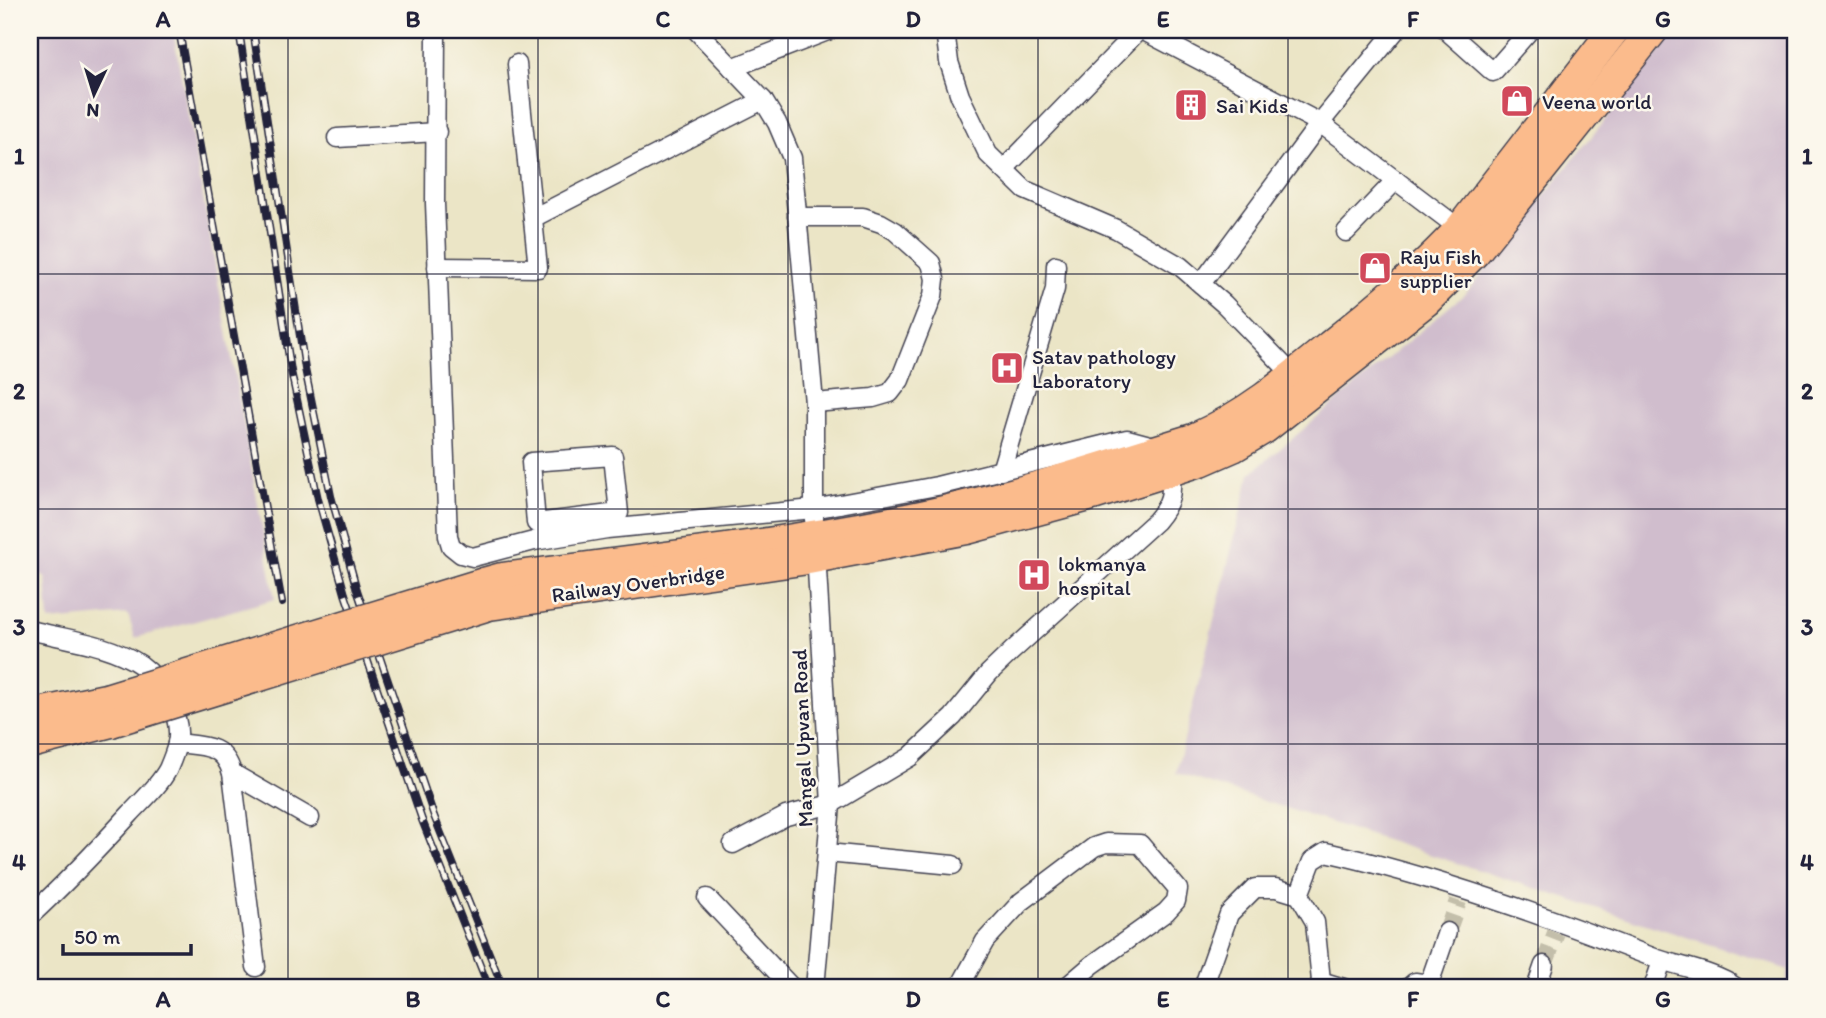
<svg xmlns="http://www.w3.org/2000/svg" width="1826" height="1018" font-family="Itim,sans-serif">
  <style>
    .industrial { fill: #d0bdcd }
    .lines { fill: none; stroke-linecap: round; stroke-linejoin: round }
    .street-tunnel { stroke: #c3beaa; stroke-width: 18; stroke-dasharray: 18 9; stroke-linecap: butt }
    .street-casing { stroke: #403f50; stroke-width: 21 }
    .primary-casing { stroke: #403f50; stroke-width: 33 }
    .street { stroke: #fff; stroke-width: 18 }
    .primary { stroke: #fbbb8c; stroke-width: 30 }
    .rail-casing { stroke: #22223b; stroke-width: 8 }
    .rail { stroke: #fbf7ec; stroke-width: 5; stroke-dasharray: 16; stroke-linecap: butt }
    .primary-bridge-casing { stroke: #403f50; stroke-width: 33; stroke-linecap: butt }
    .primary-bridge { stroke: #fbbb8c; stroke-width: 30 }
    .grid { fill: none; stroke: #22223b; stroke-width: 2; stroke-opacity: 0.55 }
    .labels { text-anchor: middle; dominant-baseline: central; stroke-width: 5; stroke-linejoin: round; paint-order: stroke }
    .poi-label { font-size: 21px; fill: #22223b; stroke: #fbf7ec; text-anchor: start }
    .street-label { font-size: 21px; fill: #22223b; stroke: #fbf7ec }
    .neatline { fill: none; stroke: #22223b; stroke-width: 2.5 }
    .grid-label { font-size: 23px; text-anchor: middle; font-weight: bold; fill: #22223b }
  </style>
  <rect width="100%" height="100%" fill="#fbf7ec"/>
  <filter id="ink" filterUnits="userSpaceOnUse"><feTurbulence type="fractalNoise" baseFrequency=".0143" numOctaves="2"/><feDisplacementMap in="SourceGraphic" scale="14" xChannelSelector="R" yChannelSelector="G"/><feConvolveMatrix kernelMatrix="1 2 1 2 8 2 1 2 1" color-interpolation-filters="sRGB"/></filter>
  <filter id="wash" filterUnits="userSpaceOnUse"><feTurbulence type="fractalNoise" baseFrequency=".00686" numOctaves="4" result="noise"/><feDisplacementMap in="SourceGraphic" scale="28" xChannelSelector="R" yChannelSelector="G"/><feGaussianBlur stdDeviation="1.57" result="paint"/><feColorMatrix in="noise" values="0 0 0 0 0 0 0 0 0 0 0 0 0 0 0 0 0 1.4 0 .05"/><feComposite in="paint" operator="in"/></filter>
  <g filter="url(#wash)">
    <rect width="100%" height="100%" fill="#ebe5c6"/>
    <!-- industrial -->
    <g class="industrial">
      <path d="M30,30h143l102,569 -140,39 -7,-24 -79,7 -3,-42 -16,-16z"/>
      <path d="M1677,30h119v958h-11l4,-18 -613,-197 74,-299 217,-182z"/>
    </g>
  </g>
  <g filter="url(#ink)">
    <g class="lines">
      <!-- street-tunnel -->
      <g class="street-tunnel">
        <path d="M1447,932l11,-31"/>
        <path d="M1544,965l12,-32"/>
      </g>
      <defs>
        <g id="street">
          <path d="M436,30l-1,173 13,333 3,10 10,8 12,3 61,-16 73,-12 206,-20 124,-23 190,-47 30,8"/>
          <path d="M696,30l67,70 14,23 15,35 22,245v117"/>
          <path d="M945,30l4,32 11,34 28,58 37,36 91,39 64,37 44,38 70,72"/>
          <path d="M1142,30l178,93 140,106"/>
          <path d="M1446,30l47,42 37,-42"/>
          <path d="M732,68l98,-38"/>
          <path d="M337,138l100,-6"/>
          <path d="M1007,166l132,-136"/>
          <path d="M797,217h66l18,6 14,8 36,32 4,16 -2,17 -33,84 -10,13 -17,5 -59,5"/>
          <path d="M533,218l230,-118"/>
          <path d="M1346,232l50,-52"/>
          <path d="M437,267l101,1 -21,-204"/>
          <path d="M1201,284l119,-161 76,-93"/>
          <path d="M613,456l6,57 -83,10 -5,-61z"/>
          <path d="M1001,471l54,-182 1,-24"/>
          <path d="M30,630c35,9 80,14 111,35 21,15 42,52 36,79 -2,8 -6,18 -9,25 -9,17 -25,31 -38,45 -32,35 -65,70 -100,102"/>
          <path d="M177,743c26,3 47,1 55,30l24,194"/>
          <path d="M232,773l78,45"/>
          <path d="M733,844l53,-28 45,-12 79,-47 43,-40 36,-44 23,-22 144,-130c16,-19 16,-27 15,-51"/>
          <path d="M827,853l126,12"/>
          <path d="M1299,895l13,-34 14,-9c111,25 219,64 326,105 27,10 61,14 85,31"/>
          <path d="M707,898l85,90"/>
          <path d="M1321,981l23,7"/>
          <path d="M1429,984l18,-52"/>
          <path d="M815,988l16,-184 -14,-234"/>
          <path d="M959,988l26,-47 36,-39 73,-55 12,-4 34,1 38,45 -2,12 -10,11 -74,53 -27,23"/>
          <path d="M1203,988l26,-74 26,-26h21l23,7 16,27 6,59 -3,7"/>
          <path d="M1408,988l7,-6 14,2 5,4"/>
          <path d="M1536,988l8,-23"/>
          <path d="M1653,988l9,-27"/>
        </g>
        <g id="primary">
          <path d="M484,583l18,-5c130,-17 261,-31 389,-56 103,-19 202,-52 302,-83 55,-24 98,-61 144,-99 43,-35 85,-70 123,-111l154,-199"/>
          <path d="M489,605l319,-46 159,-30 129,-35 105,-33 32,-14 32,-19 161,-127 49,-49 178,-222"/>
          <path d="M30,715l76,-16"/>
          <path d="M30,743l81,-21"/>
        </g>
      </defs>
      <!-- street casing -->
      <use href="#street" class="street-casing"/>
      <!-- primary casing -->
      <use href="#primary" class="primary-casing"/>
      <!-- street -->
      <use href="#street" class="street"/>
      <!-- primary -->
      <use href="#primary" class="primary"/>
      <defs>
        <g id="rail">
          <path d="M179,30l103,573"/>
          <path d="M239,30l52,341 27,128 27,95 77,226 67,168"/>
          <path d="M253,30l52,339 26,127 26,94 77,226 69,172"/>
          <path d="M30,38l4,-8"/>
        </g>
      </defs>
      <!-- rail casing -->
      <use href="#rail" class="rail-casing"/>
      <!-- rail -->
      <use href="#rail" class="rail"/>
      <defs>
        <g id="primary-bridge">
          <path d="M106,699l378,-116"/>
          <path d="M111,722l378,-117"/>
        </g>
      </defs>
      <!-- primary-bridge casing -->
      <use href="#primary-bridge" class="primary-bridge-casing"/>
      <!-- primary-bridge -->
      <use href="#primary-bridge" class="primary-bridge"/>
    </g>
  </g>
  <!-- grid -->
  <path class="grid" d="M288,30v958M538,30v958M788,30v958M1038,30v958M1288,30v958M1538,30v958M30,274h1766M30,509h1766M30,744h1766"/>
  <!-- icons -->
  <defs>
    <symbol id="shop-square" viewBox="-11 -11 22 22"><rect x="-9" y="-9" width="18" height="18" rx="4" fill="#d1495b" stroke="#fbf7ec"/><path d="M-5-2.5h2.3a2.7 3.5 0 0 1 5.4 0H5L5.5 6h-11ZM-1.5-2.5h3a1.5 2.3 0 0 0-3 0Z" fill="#fff"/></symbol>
    <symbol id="building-square" viewBox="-11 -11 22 22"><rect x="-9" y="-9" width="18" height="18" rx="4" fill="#d1495b" stroke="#fbf7ec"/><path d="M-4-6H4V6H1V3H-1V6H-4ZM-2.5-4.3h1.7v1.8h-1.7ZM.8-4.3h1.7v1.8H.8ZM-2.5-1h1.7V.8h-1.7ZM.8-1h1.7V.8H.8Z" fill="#fff"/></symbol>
    <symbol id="hospital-square" viewBox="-11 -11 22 22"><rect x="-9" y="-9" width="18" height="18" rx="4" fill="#d1495b" stroke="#fbf7ec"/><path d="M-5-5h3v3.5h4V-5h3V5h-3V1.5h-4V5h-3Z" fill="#fff"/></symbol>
  </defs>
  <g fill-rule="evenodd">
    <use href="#shop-square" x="1498" y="82" width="38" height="38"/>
    <use href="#building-square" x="1172" y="86" width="38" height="38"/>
    <use href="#shop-square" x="1356" y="249" width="38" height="38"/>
    <use href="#hospital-square" x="988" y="349" width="38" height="38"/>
    <use href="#hospital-square" x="1015" y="556" width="38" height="38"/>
  </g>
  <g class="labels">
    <!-- poi labels -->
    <g class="poi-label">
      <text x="1542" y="101">Veena world</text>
      <text x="1216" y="105">Sai Kids</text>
      <text x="1400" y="256">Raju Fish<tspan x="1400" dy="24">supplier</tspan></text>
      <text x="1032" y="356">Satav pathology<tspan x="1032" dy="24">Laboratory</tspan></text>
      <text x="1058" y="563">lokmanya<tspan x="1058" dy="24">hospital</tspan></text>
    </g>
    <!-- street labels -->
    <g class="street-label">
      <text transform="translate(638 583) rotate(-8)">Railway Overbridge</text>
      <text transform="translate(802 738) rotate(-92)">Mangal Upvan Road</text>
    </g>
  </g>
  <!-- margin -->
  <rect width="1826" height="1018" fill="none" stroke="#fbf7ec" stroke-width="77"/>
  <!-- north arrow -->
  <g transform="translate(94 94) rotate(184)" stroke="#fbf7ec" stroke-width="5" paint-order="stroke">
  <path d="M0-5L12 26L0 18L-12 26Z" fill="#22223b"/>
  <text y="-10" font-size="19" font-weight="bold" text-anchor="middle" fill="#22223b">N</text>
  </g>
  <!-- scale -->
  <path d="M63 944v10h128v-10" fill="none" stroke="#22223b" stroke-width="3.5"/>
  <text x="74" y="944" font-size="21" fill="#22223b" stroke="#fbf7ec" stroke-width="5" paint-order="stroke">50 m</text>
  <rect x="38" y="38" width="1749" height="941" class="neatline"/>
  <g class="grid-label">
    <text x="163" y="27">A</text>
    <text x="413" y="27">B</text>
    <text x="663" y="27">C</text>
    <text x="913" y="27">D</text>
    <text x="1163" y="27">E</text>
    <text x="1413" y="27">F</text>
    <text x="1663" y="27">G</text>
    <text x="19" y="164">1</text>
    <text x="1807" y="164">1</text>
    <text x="19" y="399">2</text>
    <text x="1807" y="399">2</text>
    <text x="19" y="635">3</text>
    <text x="1807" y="635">3</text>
    <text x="19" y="870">4</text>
    <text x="1807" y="870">4</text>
    <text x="163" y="1007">A</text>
    <text x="413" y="1007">B</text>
    <text x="663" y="1007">C</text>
    <text x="913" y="1007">D</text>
    <text x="1163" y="1007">E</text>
    <text x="1413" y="1007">F</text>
    <text x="1663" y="1007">G</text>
  </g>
</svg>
